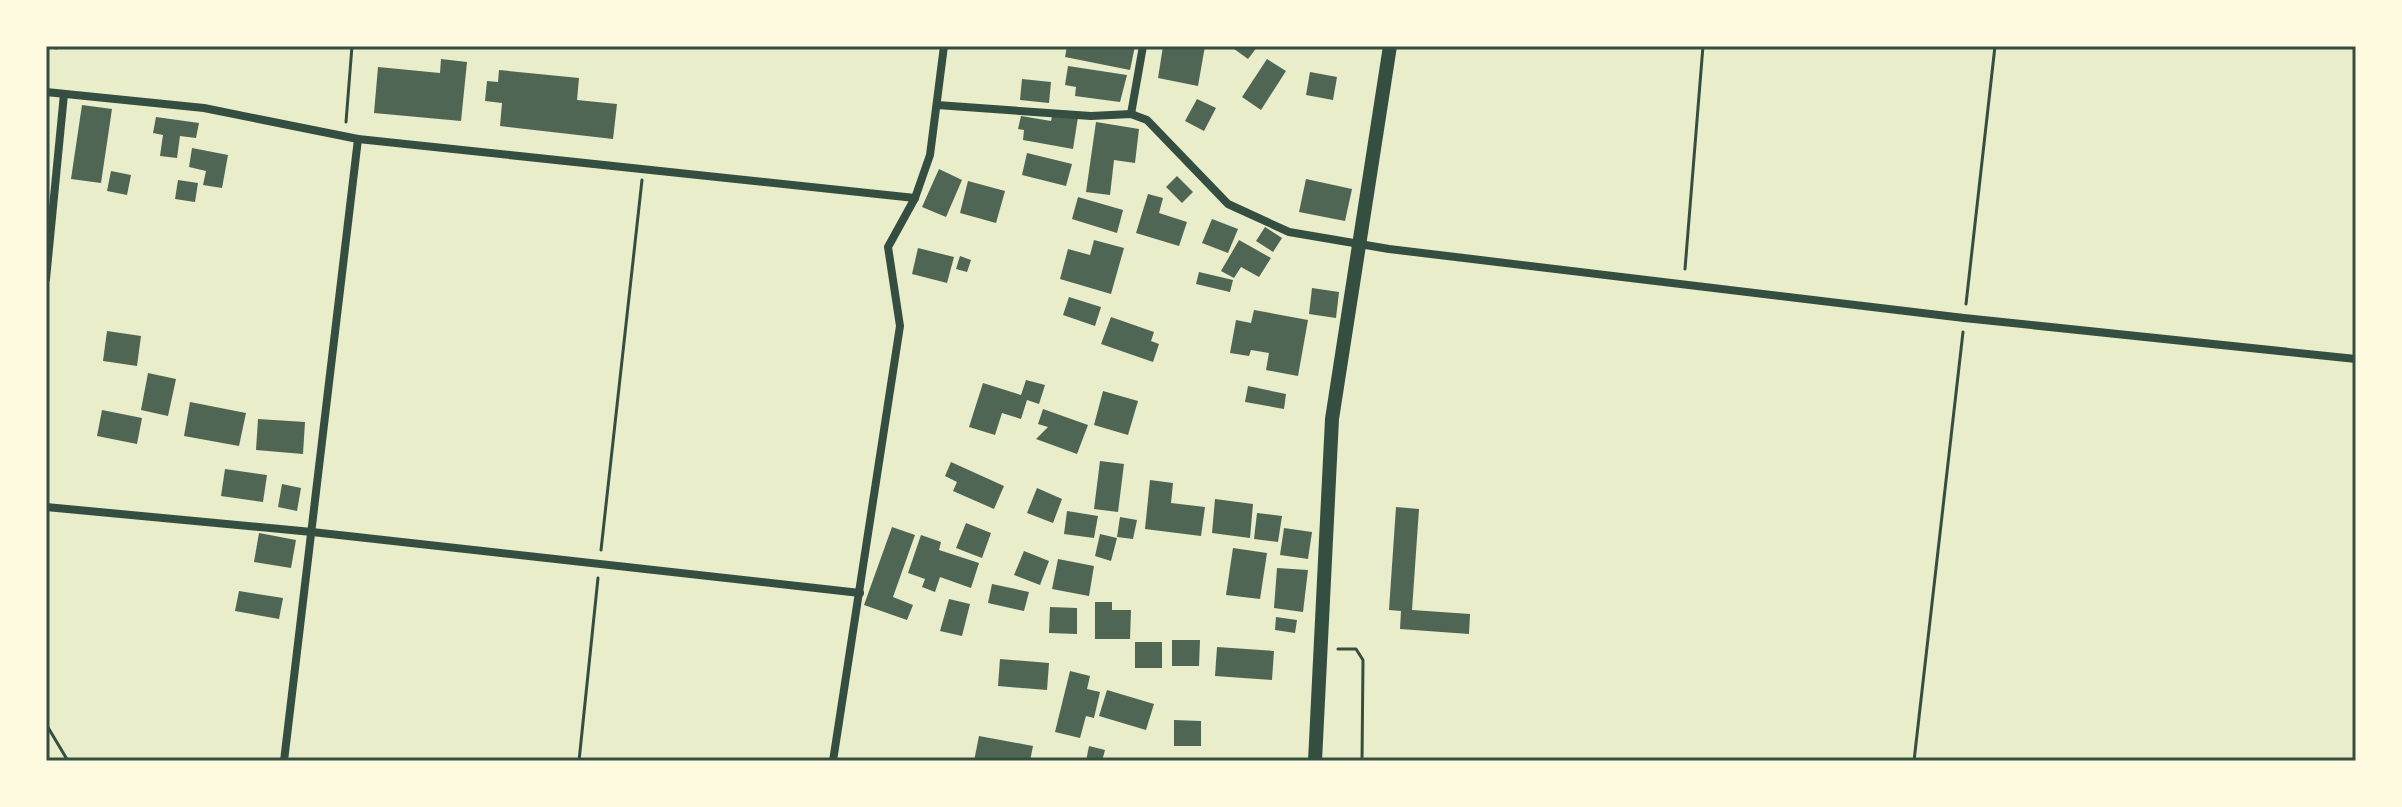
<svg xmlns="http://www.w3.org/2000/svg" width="2402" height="807" font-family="Mulish,sans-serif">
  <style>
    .building { fill: #4f6655 }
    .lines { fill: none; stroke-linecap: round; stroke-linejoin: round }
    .path { stroke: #344e41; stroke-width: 3 }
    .minor { stroke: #344e41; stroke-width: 8 }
    .secondary { stroke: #344e41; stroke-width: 14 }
    .neatline { fill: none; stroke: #344e41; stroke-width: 3 }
  </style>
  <rect width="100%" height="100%" fill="#e9edc9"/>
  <!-- building -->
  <g class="building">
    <path d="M1067,46h68l-5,24 -65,-13z"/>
    <path d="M1163,46h42l-7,40 -40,-8z"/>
    <path d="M1230,46h28l-10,13z"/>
    <path d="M441,59l26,3 -6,59 -87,-8 4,-46 62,6z"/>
    <path d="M1267,59l19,12 -25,39 -19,-13z"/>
    <path d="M1068,66l59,9 -7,27 -45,-6 1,-9 -11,-2z"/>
    <path d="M499,70l80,8 -2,22 40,4 -4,35 -113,-13 2,-23 -17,-2 2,-20 11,1z"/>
    <path d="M1310,72l27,5 -4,23 -27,-5z"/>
    <path d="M1022,79l29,3 -2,21 -29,-3z"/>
    <path d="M1197,99l19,9 -12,23 -19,-10z"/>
    <path d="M82,105l30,4 -11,74 -30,-4z"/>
    <path d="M1053,112l25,5 -5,32 -50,-9 1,-10 -6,-1 3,-13 30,5z"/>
    <path d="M156,117l43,6 -3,15 -16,-2 -3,22 -17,-2 3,-21 -10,-2z"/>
    <path d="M1096,122l43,7 -4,34 -21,-3 -4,35 -24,-3z"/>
    <path d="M192,148l36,7 -6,33 -19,-3 3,-14 -17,-4z"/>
    <path d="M1027,153l45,11 -6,22 -44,-11z"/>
    <path d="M939,169l23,11 -16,37 -24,-10z"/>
    <path d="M111,171l20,4 -4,20 -20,-4z"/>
    <path d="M1177,176l16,16 -11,11 -16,-16z"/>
    <path d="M1306,179l46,10 -7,32 -46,-9z"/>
    <path d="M178,180l20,3 -3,19 -20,-3z"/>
    <path d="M968,181l37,10 -9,32 -36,-10z"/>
    <path d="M1148,194l15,4 -4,15 28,9 -8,24 -43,-13z"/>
    <path d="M1078,197l45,13 -6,23 -45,-14z"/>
    <path d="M1212,219l26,10 -10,24 -26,-10z"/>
    <path d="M1265,227l17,11 -9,14 -17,-11z"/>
    <path d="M1094,240l30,8 -13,46 -51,-15 8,-30 22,6z"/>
    <path d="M1239,240l32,18 -12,19 -18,-10 -7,11 -13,-7z"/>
    <path d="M918,248l36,9 -7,26 -35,-9z"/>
    <path d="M960,256l11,4 -4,12 -11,-3z"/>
    <path d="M1199,272l34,8 -3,12 -34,-8z"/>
    <path d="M1312,288l27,4 -3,26 -27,-4z"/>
    <path d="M1069,297l32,10 -6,19 -32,-11z"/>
    <path d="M1254,310l54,10 -10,56 -32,-6 3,-17 -18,-3 -2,6 -19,-3 6,-33 15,3z"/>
    <path d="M1111,317l43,15 -3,9 8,3 -6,18 -52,-18z"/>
    <path d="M107,331l34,5 -4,30 -34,-5z"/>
    <path d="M148,373l28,6 -8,37 -27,-6z"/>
    <path d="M1026,380l19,5 -6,19 -12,-4 -6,19 -19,-6 -7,22 -26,-8 14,-44 38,12z"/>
    <path d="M1248,386l38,8 -2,15 -39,-7z"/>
    <path d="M1103,391l35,10 -10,34 -34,-10z"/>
    <path d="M190,402l56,11 -7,33 -55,-10z"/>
    <path d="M1043,409l45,16 -11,29 -41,-15 12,-12 -10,-3z"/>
    <path d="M102,410l40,8 -5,26 -40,-8z"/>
    <path d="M258,419l47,3 -2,32 -47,-4z"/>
    <path d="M1100,461l24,3 -6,48 -24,-3z"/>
    <path d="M951,462l53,24 -10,23 -41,-18 4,-9 -12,-6z"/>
    <path d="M225,469l42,6 -4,27 -42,-6z"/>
    <path d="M1150,480l23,3 -2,20 34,4 -4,29 -56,-7z"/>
    <path d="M282,484l19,4 -4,23 -19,-4z"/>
    <path d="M1037,488l25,11 -9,24 -26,-10z"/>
    <path d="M1215,499l38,5 -3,34 -38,-5z"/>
    <path d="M1396,507l23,2 -7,101 58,4 -1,20 -69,-5 1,-18 -12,-1z"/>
    <path d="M1067,511l31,5 -4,22 -30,-4z"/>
    <path d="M1257,513l25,3 -4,26 -24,-3z"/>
    <path d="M1120,517l17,3 -4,19 -16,-2z"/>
    <path d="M966,523l25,10 -9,25 -26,-10z"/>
    <path d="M892,527l23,8 -22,62 20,8 -6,15 -43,-15z"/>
    <path d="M1284,528l28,4 -4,27 -28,-4z"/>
    <path d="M259,533l37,7 -5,28 -37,-6z"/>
    <path d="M1100,534l17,4 -6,23 -16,-5z"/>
    <path d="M921,535l20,7 -2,8 40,13 -8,25 -31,-11 -5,15 -13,-5 3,-8 -17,-6z"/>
    <path d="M1233,548l34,5 -7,46 -34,-4z"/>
    <path d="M1024,551l25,10 -9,24 -26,-10z"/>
    <path d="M1058,559l36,7 -5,30 -37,-7z"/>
    <path d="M1277,568l31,2 -5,42 -29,-4z"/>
    <path d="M992,584l37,8 -5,19 -36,-8z"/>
    <path d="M239,591l44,7 -4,21 -44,-8z"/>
    <path d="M949,599l21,5 -8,32 -22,-5z"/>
    <path d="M1095,602h17v8h19l-1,29h-35z"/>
    <path d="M1050,607l27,1v26l-28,-1z"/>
    <path d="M1276,617l21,3 -2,13 -20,-3z"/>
    <path d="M1172,640h28l-1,26h-27z"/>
    <rect x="1135" y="642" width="27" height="26"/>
    <path d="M1217,647l57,4 -2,29 -57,-4z"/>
    <path d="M1000,659l49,4 -2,27 -49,-4z"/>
    <path d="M1070,671l20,5 -3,13 13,3 -6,26 -8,-2 -6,22 -25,-6z"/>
    <path d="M1107,690l47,14 -8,26 -47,-14z"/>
    <path d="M1174,720l27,1v25h-27z"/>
    <path d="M979,736l54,10 -3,15h-56z"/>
    <path d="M1089,746l16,4 -3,11h-16z"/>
  </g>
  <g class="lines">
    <!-- path -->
    <g class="path">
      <path d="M56,48v-2"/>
      <path d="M346,122l6,-76"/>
      <path d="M1685,269l18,-223"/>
      <path d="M1966,304l29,-258"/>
      <path d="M601,550l41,-370"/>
      <path d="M1338,649h18l7,11 -1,101"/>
      <path d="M46,724l22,37"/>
      <path d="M579,761l19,-183"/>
      <path d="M1914,761l49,-429"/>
    </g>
    <!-- minor -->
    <g class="minor">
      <path d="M46,92l158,16 154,31 557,59"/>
      <path d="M937,105l154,11 40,-2 16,6 81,84 61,28 100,17 575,69 392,41"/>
      <path d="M1131,114l12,-68"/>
      <path d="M46,279l18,-185"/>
      <path d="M46,507l266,25 548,61"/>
      <path d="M284,761l74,-622"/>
      <path d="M833,761l67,-435 -12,-79 27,-49 15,-43 14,-109"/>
    </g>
    <!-- secondary -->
    <path class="secondary" d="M1315,761l17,-342 58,-373"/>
  </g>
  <!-- border -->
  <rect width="2402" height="807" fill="none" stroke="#fefae0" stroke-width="96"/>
  <rect x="48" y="48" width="2306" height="711" class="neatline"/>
</svg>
